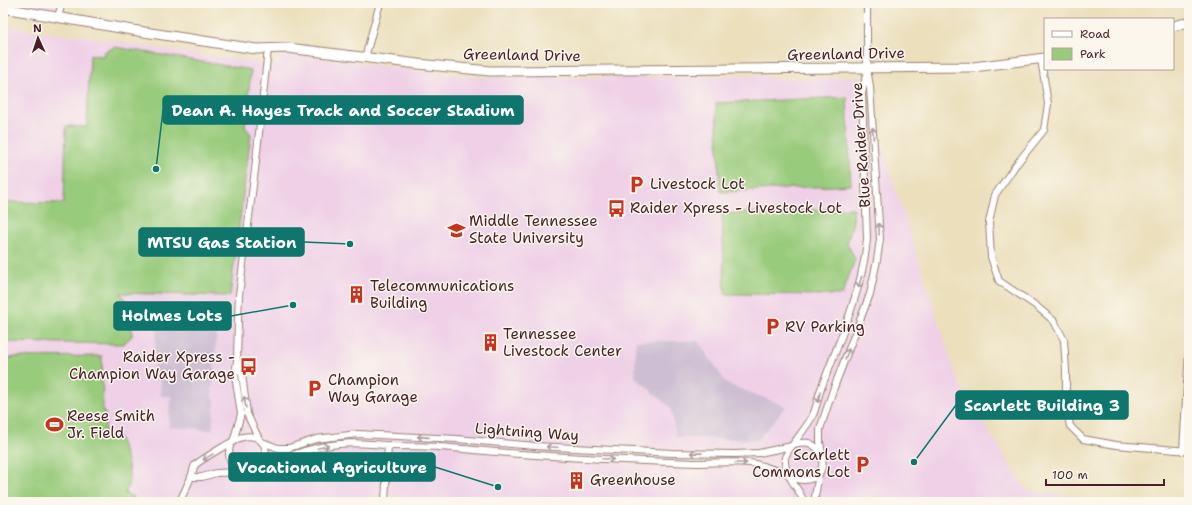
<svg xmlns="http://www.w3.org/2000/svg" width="1192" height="505" font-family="'Shantell Sans',sans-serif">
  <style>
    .built { fill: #efd0e7 }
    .industrial { fill: #cdbed3 }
    .green { fill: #99cb7b; stroke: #727553 }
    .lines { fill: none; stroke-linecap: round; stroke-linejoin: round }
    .street-casing { stroke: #9a7f74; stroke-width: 8 }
    .secondary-casing { stroke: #9a7f74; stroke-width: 11 }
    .street { stroke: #fff; stroke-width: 6 }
    .secondary { stroke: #fff; stroke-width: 9 }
    .oneway { stroke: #ae9aa0 }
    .labels { text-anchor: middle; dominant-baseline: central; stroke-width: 3; stroke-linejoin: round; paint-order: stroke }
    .street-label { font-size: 15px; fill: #4a1f2b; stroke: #fbf7ec }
    .poi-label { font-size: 15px; fill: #4a1f2b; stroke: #fbf7ec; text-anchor: start }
    .leader { fill: none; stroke: #0f766e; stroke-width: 1.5 }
    .callout-dot { fill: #0f766e; stroke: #fbf7ec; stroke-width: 1.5 }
    .callout { fill: #0f766e; stroke: #0f766e; stroke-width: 1.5 }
    .callout-label { font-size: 16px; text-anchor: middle; font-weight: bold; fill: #fff }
  </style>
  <rect width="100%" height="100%" fill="#fbf7ec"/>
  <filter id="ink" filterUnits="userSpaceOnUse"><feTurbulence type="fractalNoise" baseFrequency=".025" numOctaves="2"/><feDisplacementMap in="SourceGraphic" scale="8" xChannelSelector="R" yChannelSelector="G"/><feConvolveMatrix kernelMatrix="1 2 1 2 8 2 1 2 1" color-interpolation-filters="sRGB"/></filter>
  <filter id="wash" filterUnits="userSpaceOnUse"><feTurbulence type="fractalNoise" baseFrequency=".012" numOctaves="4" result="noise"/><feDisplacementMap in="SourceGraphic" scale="16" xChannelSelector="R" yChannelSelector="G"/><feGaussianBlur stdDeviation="0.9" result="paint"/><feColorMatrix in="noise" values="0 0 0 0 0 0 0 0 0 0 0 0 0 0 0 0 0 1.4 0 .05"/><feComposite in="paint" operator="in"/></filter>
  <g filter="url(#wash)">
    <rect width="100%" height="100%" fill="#ebdfbc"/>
    <!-- built -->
    <g class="built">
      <path d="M3,3h59l-4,14 -55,-9z"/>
      <path d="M3,25l38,7 29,3h8l84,14 114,16 3,-8 5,-2 4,-1 158,20 40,3 29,1 237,-2 42,3 43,-1 22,-2 99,306 68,108 83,12h-1106z"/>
    </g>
    <!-- industrial -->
    <g class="industrial">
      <path d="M157,324l60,5 -5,66v4h3l-3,31 -44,-3 3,-31h-11l1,-14 -8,-4z"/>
      <path d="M636,341h62l29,43 59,22 -28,34 -82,-3 -5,-29 -36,-31z"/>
    </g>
    <!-- green -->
    <g class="green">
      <path d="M115,47l136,23 -6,57 6,7 -21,162 -110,-3 12,14v29l-9,8 -120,-2v-136h2v-4l59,1 2,-77 21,1 3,-72 13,1 1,-4z"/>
      <path d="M847,97l4,88 -131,7 -4,-89z"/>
      <path d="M854,208l-1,13 -6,22 8,16 -13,36 -117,-1 -3,-80z"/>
      <path d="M102,356l1,56 2,1v24l14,1c7,19 15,36 6,56l9,3 -1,5h-130v-142l12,-3z"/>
    </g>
  </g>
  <g filter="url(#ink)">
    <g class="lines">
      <defs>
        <g id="street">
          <path d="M58,17l4,-14"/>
          <path d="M365,58l15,-55"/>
          <path d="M1041,59l7,45 -4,26 -29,36 -20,29 -6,27 2,35 8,24 36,24 19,16 10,19 2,30v35l4,21 13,13 33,6 73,6"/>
          <path d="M238,362l4,12 5,40 12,25"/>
          <path d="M233,442l8,-28 -6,-39 2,-14 1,-42 1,-24 16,-125 13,-121"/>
          <path d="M262,442l16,6h11l27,-9 42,-5 99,5 78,7 137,7 63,1 24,-1 33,-7"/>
          <path d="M231,443c-5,13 0,31 17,30 8,0 14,-6 21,-9 20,-9 48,-18 70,-20 18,-2 37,0 54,2 15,0 31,0 46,1 27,2 54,5 81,7 58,4 117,7 175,9 18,0 37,-2 55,0 13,1 24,9 37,9"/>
          <path d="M1183,451l6,-100"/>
          <path d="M822,457l-2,-16v-12l13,-39 37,-96 7,-34 3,-21 -10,-152 -3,-19v-65"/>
          <path d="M191,477h11l14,-4 23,-1"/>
          <path d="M790,477c37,14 41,-26 19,-34 -4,-1 -10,0 -15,1"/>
          <path d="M180,502c3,-9 8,-17 11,-25 2,-4 2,-9 4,-12 6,-5 41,-27 48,-28 20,-5 29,15 19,31"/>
          <path d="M385,502l3,-57"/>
          <path d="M804,502c-5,-14 -21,-28 -19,-44 1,-8 23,-31 28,-43 4,-9 5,-19 9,-29 18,-46 41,-98 45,-147l-5,-145 5,-24"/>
          <path d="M814,502l5,-28"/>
        </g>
        <g id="secondary">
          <path d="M3,8l141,24 112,17 32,-1 130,16 72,7 483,-4 72,-9"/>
          <path d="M1173,26l16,-4"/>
        </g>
      </defs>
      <!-- street casing -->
      <use href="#street" class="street-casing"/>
      <!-- secondary casing -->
      <use href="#secondary" class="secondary-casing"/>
      <!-- street -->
      <use href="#street" class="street"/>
      <!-- secondary -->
      <use href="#secondary" class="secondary"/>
    </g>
    <!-- one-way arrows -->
    <defs><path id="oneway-shaft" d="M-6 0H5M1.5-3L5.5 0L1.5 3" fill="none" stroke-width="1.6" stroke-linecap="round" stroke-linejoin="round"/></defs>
    <g class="oneway">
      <use href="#oneway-shaft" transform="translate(873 133) rotate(-94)"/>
      <use href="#oneway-shaft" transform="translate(879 229) rotate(-92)"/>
      <use href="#oneway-shaft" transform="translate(860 282) rotate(107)"/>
      <use href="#oneway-shaft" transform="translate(847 354) rotate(-69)"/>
      <use href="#oneway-shaft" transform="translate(819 397) rotate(103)"/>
      <use href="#oneway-shaft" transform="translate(245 402) rotate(-99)"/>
      <use href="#oneway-shaft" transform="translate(423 437) rotate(-176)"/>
      <use href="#oneway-shaft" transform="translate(323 447) rotate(-12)"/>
      <use href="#oneway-shaft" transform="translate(552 447) rotate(-177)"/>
      <use href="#oneway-shaft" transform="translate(696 453) rotate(-179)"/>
      <use href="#oneway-shaft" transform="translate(208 457) rotate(149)"/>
      <use href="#oneway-shaft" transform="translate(608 459) rotate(3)"/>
      <use href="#oneway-shaft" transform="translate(741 463)"/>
    </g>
  </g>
  <!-- icons -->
  <defs>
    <symbol id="parking-bare" viewBox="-9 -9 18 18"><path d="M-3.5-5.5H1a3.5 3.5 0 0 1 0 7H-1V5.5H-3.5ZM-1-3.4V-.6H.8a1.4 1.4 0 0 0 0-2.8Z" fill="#c8321e" stroke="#fbf7ec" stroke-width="2.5" paint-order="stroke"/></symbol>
    <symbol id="bus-bare" viewBox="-9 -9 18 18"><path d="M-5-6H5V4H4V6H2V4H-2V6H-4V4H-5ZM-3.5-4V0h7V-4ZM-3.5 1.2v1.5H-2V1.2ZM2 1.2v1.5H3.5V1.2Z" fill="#c8321e" stroke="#fbf7ec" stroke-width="2.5" paint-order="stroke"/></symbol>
    <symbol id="university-bare" viewBox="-9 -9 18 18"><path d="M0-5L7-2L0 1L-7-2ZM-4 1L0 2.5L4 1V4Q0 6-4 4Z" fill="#c8321e" stroke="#fbf7ec" stroke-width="2.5" paint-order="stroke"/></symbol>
    <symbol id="building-bare" viewBox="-9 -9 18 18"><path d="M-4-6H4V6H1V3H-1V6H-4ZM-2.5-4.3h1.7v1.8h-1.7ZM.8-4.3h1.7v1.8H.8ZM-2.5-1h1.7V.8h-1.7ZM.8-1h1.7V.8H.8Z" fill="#c8321e" stroke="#fbf7ec" stroke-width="2.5" paint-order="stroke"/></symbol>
    <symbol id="stadium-bare" viewBox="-9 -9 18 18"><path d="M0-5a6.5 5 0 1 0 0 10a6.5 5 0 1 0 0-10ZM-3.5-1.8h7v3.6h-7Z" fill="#c8321e" stroke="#fbf7ec" stroke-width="2.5" paint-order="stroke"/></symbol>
  </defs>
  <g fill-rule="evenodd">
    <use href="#parking-bare" x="624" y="172" width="25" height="25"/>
    <use href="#bus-bare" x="604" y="196" width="25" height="25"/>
    <use href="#university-bare" x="444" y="218" width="25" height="25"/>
    <use href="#building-bare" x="344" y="282" width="25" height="25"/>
    <use href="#parking-bare" x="760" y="314" width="25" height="25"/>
    <use href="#building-bare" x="478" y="330" width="25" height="25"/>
    <use href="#bus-bare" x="236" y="354" width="25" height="25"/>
    <use href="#parking-bare" x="302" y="376" width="25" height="25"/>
    <use href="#stadium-bare" x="42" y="412" width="25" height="25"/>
    <use href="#parking-bare" x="850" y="452" width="25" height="25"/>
    <use href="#building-bare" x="564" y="468" width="25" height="25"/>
  </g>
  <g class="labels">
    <!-- street labels -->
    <g class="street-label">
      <text transform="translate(846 54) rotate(-1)">Greenland Drive</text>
      <text transform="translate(522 55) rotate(1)">Greenland Drive</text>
      <text transform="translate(861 145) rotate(-94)">Blue Raider Drive</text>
      <text transform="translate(527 432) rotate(4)">Lightning Way</text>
    </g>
    <!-- poi labels -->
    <g class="poi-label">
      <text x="650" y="184">Livestock Lot</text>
      <text x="630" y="208">Raider Xpress - Livestock Lot</text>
      <text x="469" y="221">Middle Tennessee<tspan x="469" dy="17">State University</tspan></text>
      <text x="370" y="286">Telecommunications<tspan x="370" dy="17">Building</tspan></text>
      <text x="785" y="327">RV Parking</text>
      <text x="503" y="334">Tennessee<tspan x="503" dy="17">Livestock Center</tspan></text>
      <text x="235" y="357" text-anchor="end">Raider Xpress -<tspan x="235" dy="17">Champion Way Garage</tspan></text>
      <text x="328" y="380">Champion<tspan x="328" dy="17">Way Garage</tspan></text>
      <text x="67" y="416">Reese Smith<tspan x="67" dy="17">Jr. Field</tspan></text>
      <text x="850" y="455" text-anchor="end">Scarlett<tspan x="850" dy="17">Commons Lot</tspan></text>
      <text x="590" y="480">Greenhouse</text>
    </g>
  </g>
  <!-- callouts -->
  <path class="leader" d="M156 169L163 110M350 244L304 242M293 305L231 316M914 462L956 405M498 487L435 467"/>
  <g class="callout-dot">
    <circle cx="156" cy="169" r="4"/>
    <circle cx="350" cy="244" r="4"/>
    <circle cx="293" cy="305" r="4"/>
    <circle cx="914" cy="462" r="4"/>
    <circle cx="498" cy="487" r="4"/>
  </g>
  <g class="callout">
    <rect x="163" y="96" width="360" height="28" rx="4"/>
    <rect x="139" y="228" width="165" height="28" rx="4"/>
    <rect x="114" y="302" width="117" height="28" rx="4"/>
    <rect x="956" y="391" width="172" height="28" rx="4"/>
    <rect x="229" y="453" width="206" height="28" rx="4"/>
  </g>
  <g class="callout-label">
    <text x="343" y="116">Dean A. Hayes Track and Soccer Stadium</text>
    <text x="222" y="248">MTSU Gas Station</text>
    <text x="172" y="321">Holmes Lots</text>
    <text x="1042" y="411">Scarlett Building 3</text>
    <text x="332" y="473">Vocational Agriculture</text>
  </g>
  <!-- margin -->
  <rect width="1192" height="505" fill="none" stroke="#fbf7ec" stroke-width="16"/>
  <!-- legend -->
  <rect x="1044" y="18" width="130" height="52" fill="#fbf7ec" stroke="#b4a19f"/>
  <rect x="1052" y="31" width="20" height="6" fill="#ffffff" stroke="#b4a19f"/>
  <text x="1080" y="38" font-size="12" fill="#4a1f2b">Road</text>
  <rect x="1052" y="48" width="20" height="12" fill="#99cb7b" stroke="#b4a19f"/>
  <text x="1080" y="58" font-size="12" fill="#4a1f2b">Park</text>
  <!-- north arrow -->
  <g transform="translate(38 38) rotate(357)" stroke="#fbf7ec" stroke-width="3" paint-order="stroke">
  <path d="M0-3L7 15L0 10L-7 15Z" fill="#4a1f2b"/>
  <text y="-6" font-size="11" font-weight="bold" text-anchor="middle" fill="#4a1f2b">N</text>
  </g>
  <!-- scale -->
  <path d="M1046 479v6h118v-6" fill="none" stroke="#4a1f2b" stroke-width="2"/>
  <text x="1052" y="479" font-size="12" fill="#4a1f2b" stroke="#fbf7ec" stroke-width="3" paint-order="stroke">100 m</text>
</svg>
